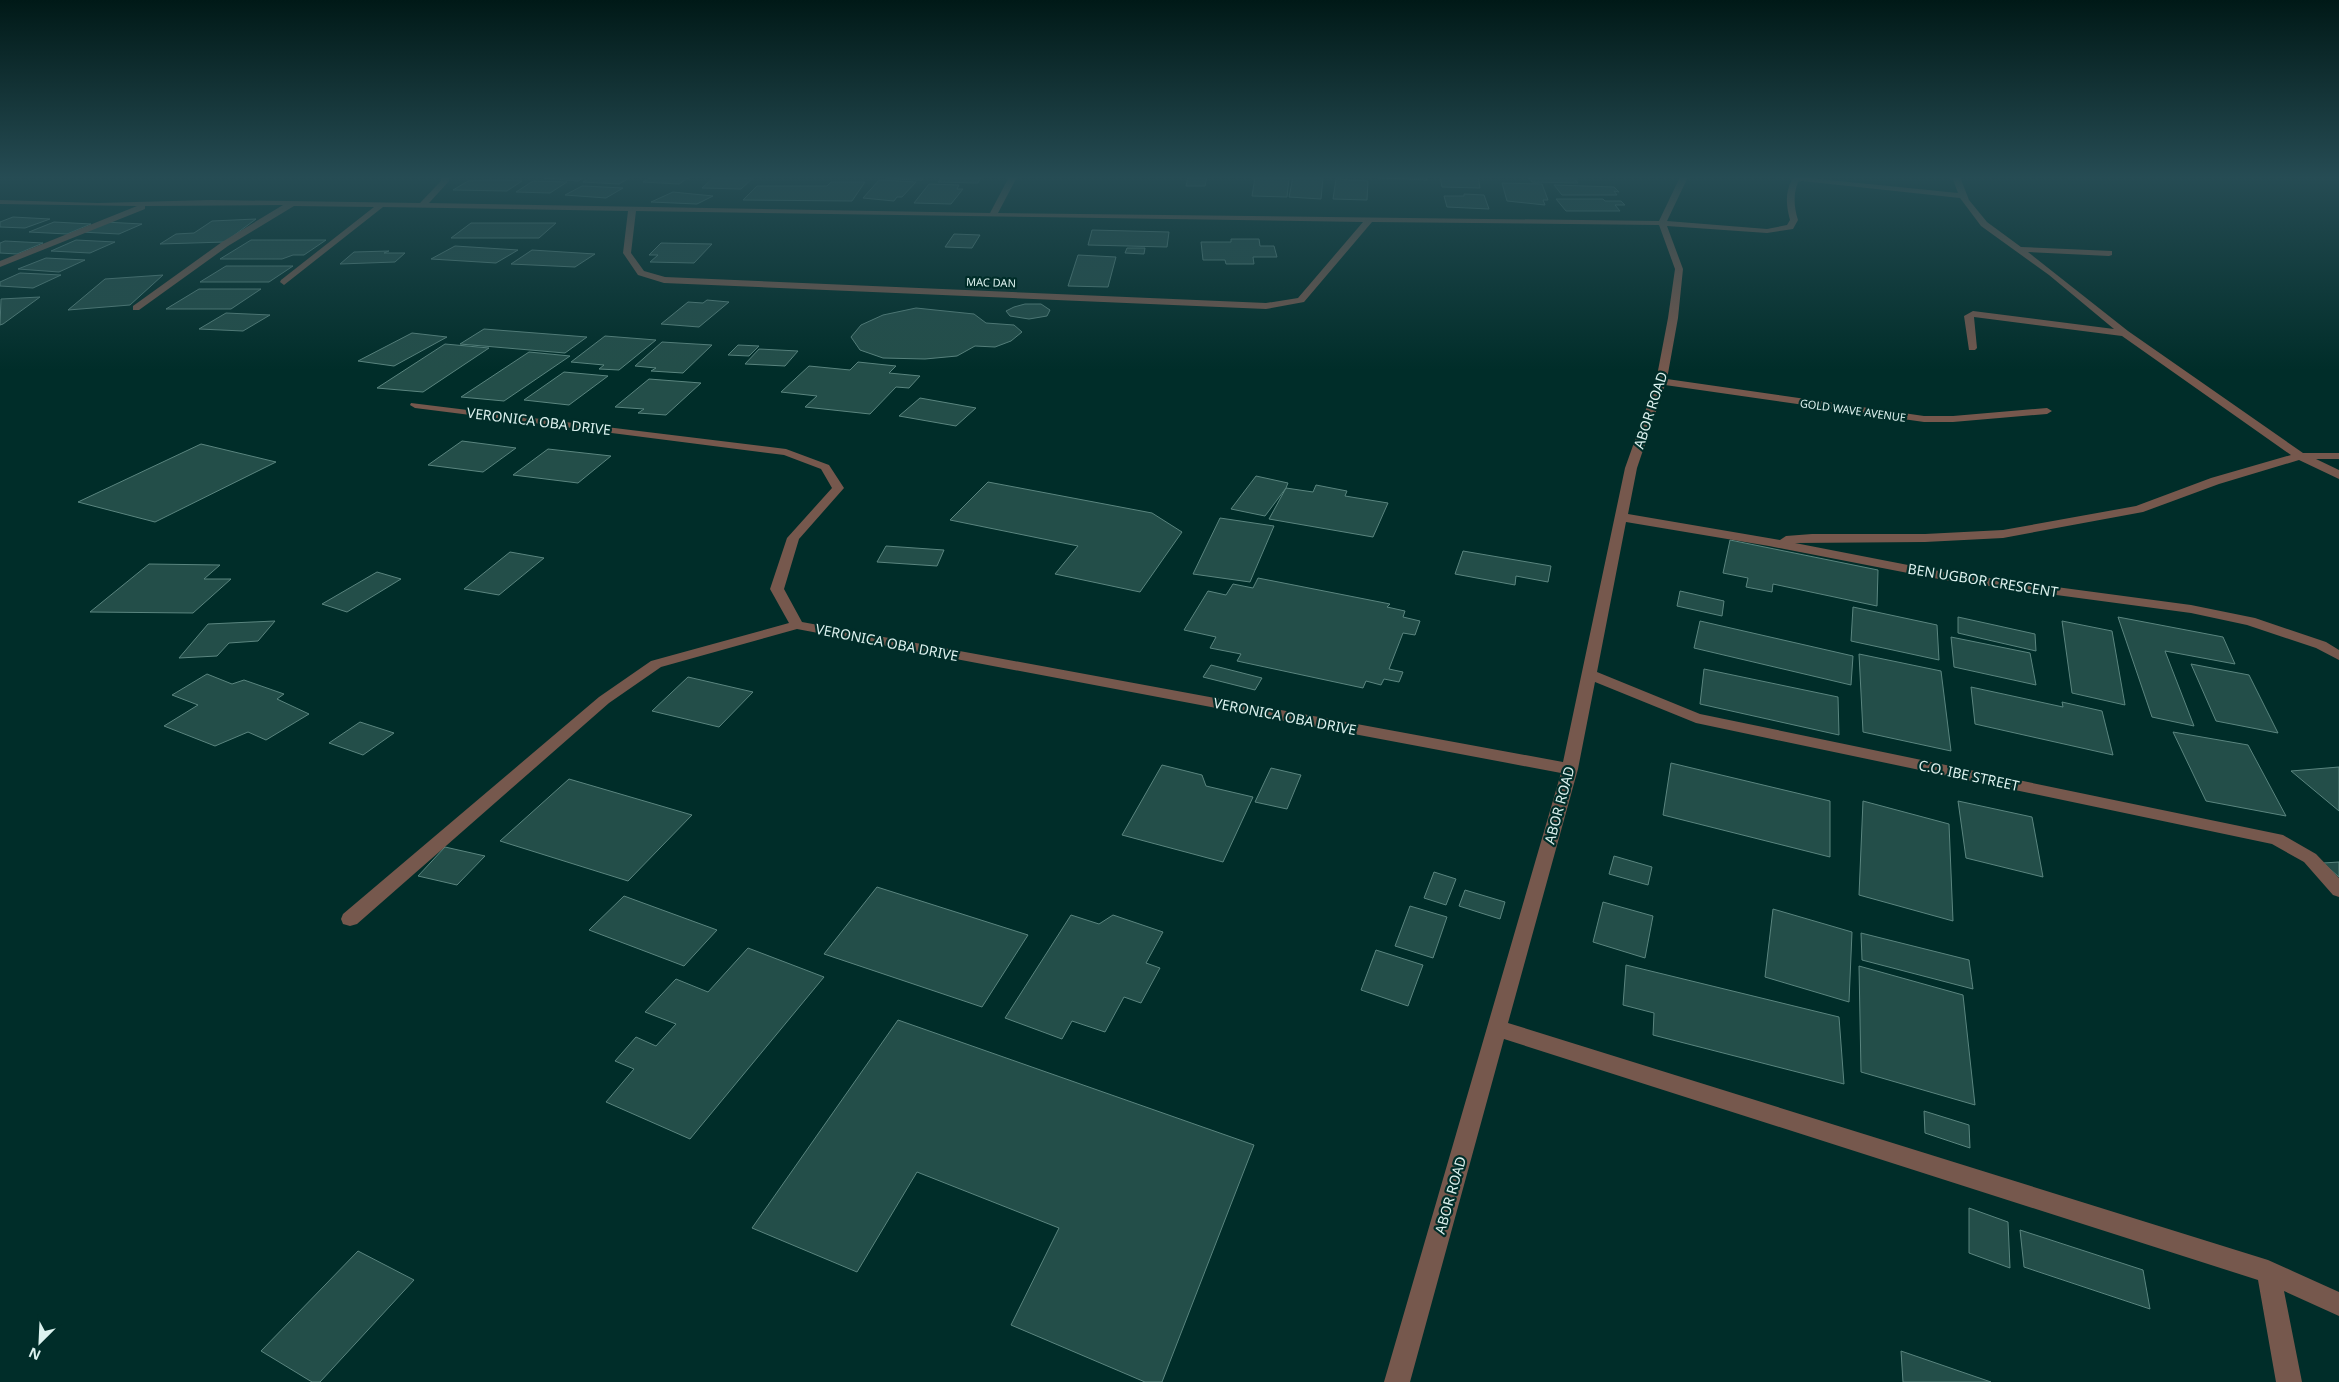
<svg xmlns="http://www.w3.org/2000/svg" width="2339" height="1382" font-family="'Noto Sans',sans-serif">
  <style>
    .building { fill: #234e49; stroke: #5a857f }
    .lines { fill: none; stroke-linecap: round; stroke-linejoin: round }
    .minor { fill: #76584d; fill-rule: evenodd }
    .labels { text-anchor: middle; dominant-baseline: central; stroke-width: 4.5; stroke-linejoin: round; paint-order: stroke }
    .far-street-label { font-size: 11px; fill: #dcf2ef; stroke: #002d29 }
    .street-label { font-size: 14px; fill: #dcf2ef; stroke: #002d29 }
  </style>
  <rect width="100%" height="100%" fill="#002d29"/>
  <!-- building -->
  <g class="building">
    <path d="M545,177h40l-7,4 -35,-3z"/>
    <path d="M591,177h40l-12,7 -36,-2z"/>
    <path d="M651,177h39l-11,7 -36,-2z"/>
    <path d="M714,177l39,1 -12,11 -39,-1z"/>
    <path d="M889,177h35l-2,3 -34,-1z"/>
    <path d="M942,177h39l-3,6 -40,-1z"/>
    <path d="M1188,177h19l-2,9h-19z"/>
    <path d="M1255,177l34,1 -2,19 -35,-1z"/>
    <path d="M1293,177l30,1 -2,21 -32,-2z"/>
    <path d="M1380,177h46l1,3 -47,-2z"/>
    <path d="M1440,177h38l2,11 -38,-1z"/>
    <path d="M1528,177h45l5,6 -46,-1z"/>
    <path d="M1336,179l32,2 -1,19 -34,-1z"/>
    <path d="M497,180l25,1 -15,10 -54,-1 15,-9z"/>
    <path d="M879,180l37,2 -14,15h-5l-3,4 -31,-3z"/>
    <path d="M533,181l34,1 -17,11 -34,-1z"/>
    <path d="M831,182h34l-13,19 -109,-1 14,-14h70z"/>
    <path d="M1502,183l40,1 6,16h-5l2,5 -38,-4z"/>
    <path d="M929,184l30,1 -2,4h6l-12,15 -37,-1z"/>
    <path d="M1554,185l60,2 5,5 -5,-1 3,4h-55z"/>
    <path d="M582,186h2l39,2 -17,10 -41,-3z"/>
    <path d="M673,192l40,4 -16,8 -46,-2z"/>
    <path d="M1464,194l20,1 5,14 -42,-2 -3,-11h20z"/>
    <path d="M1556,199h47l2,2h16l4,4h-10l5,6h-54z"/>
    <path d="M13,217l37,2 -25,9 -25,-1v-5z"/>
    <path d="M256,219l-31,23 -65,2 16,-10 18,-1 18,-12z"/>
    <path d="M54,222l37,2 -24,10 -38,-2z"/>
    <path d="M105,222l37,2 -23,10 -38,-2z"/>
    <path d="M471,223h85l-17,15h-88z"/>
    <path d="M1092,230l77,2 -2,15 -79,-2z"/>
    <path d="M954,234l26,1 -8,13 -27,-1z"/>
    <path d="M1231,239h28l1,7h14l3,11h-24l1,7h-28l-1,-4h-22l-2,-18h30z"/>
    <path d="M76,240l39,2 -25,11 -39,-2z"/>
    <path d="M251,240h75l-22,15h-11l-11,4h-62z"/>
    <path d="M5,241l38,2 -26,11 -17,-1v-10z"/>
    <path d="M661,243l51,1 -18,19 -44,-1 8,-7h-9z"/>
    <path d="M455,246l63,4 -22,13 -65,-4z"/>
    <path d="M1127,248h18l-1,6 -19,-1z"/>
    <path d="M532,250l63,4 -20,13 -64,-3z"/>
    <path d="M389,251l-5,2h21l-10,9 -55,2 14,-12z"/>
    <path d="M1078,255l38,2 -8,30 -40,-1z"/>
    <path d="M46,258l39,2 -26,12 -41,-3z"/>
    <path d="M226,266h67l-24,16h-69z"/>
    <path d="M20,273l41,2 -28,13 -33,-2v-4z"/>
    <path d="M163,275l-33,30 -62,5 37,-31z"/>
    <path d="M199,289h62l-30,20h-65z"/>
    <path d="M40,297l-37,27 -3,1 1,-26z"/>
    <path d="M707,300l22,2 -30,25 -38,-3 27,-22 15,1z"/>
    <path d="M1025,304h16l9,6 -3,6 -18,3 -19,-3 -4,-5 8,-4z"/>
    <path d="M916,308l58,6 12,9 28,2 8,7 -11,9 -16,6 -20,-1 -18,10 -32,3 -42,-1 -23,-8 -9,-13 10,-12 22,-10z"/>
    <path d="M226,313l44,2 -27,16 -44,-2z"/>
    <path d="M484,329l103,8 -22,16 -105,-9z"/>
    <path d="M412,333l35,4 -53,29 -36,-5z"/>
    <path d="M605,336l51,4 -37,30 -20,-1 5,-4 -33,-3z"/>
    <path d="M662,342l50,3 -29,28 -32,-2 5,-3 -21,-2z"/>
    <path d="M445,344l44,4 -66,44 -46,-4z"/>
    <path d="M738,345l21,1 -10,10 -21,-1z"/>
    <path d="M759,349l39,2 -13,15 -40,-2z"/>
    <path d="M529,352l41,4 -66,45 -43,-4z"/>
    <path d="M858,362l38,4 -7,7 31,3 -11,12 -13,-1 -26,27 -65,-7 12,-11 -36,-4 28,-26 41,4z"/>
    <path d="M564,372l44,4 -39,29 -45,-5z"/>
    <path d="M649,379l52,4 -35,32 -28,-2 6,-4 -29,-2z"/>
    <path d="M920,398l56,10 -20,18 -57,-10z"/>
    <path d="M462,441l54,7 -33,24 -55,-7z"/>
    <path d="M201,444l75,18 -121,60 -77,-20z"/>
    <path d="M548,449l63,7 -33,27 -65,-8z"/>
    <path d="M1256,476l32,7 -2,5 -21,28 -34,-7z"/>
    <path d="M988,482l164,31 30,19 -42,60 -85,-18 23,-28 -128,-26z"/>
    <path d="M1316,485l31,6 -2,5 43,7 -15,34 -104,-18 17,-31 27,4z"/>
    <path d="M1220,518l54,8 -24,56 -57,-8z"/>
    <path d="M1730,540l148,30 -1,36 -104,-22 -1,8 -26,-5 2,-9 -25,-5z"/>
    <path d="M886,546l58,4 -7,16 -60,-4z"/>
    <path d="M1463,551l88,15 -3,16 -32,-6 -1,9 -60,-11z"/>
    <path d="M510,552l34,6 -45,37 -35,-6z"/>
    <path d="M149,564l71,1 -16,14h27l-38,34 -103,-1z"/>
    <path d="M377,572l24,7 -54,33 -25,-8z"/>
    <path d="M1258,578l132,26 -3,3 18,4 -2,6 17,4 -5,14 -12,-2 -14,36 14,3 -4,10 -15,-3 -3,6 -15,-4 -3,7 -126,-27 4,-7 -31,-6 6,-11 -32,-7 24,-39 18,4 7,-11 20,4z"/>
    <path d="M1680,591l44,10 -2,15 -45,-10z"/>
    <path d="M1853,607l84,18 2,35 -88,-19z"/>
    <path d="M1958,617l77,17 1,17 -78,-18z"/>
    <path d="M2118,617l105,20 12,27 -70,-13 29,75 -42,-9z"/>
    <path d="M275,621l-17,20 -29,2 -12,13 -38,2 29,-34z"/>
    <path d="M1700,621l153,35 -2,29 -157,-37z"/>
    <path d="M2062,621l50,10 13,74 -53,-12z"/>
    <path d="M1951,637l79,16 6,32 -82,-18z"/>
    <path d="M1859,654l82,17 10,80 -88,-19z"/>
    <path d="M2191,664l58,11 29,58 -62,-12z"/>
    <path d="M1211,665l51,13 -7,12 -52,-13z"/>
    <path d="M1704,669l134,28 1,38 -139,-31z"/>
    <path d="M207,674l25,10 12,-4 40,14 -7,5 32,15 -43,26 -18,-8 -33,14 -51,-20 34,-21 -26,-10z"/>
    <path d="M688,677l65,15 -34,35 -67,-16z"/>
    <path d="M1971,687l92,20 -1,-5 40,9 11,44 -138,-31z"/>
    <path d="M360,722l34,11 -31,22 -34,-12z"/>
    <path d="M2173,732l75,13 38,71 -80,-15z"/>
    <path d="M1671,763l159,38v56l-167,-42z"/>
    <path d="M1162,765l40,10 4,11 47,11 -30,65 -101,-27z"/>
    <path d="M2339,767v44l-48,-40z"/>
    <path d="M1271,768l30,7 -14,34 -32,-7z"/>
    <path d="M569,779l123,36 -64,66 -128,-40z"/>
    <path d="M1863,801l86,23 4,97 -94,-26z"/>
    <path d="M1958,801l74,16 11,60 -77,-19z"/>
    <path d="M445,847l40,9 -28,29 -39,-9z"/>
    <path d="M1614,856l38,11 -4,18 -39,-11z"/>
    <path d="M2339,862v15l-16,-14z"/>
    <path d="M1434,872l22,7 -10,26 -22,-7z"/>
    <path d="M877,887l151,48 -46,72 -158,-53z"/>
    <path d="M1465,890l40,12 -5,17 -41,-13z"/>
    <path d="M624,896l93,34 -33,36 -95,-36z"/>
    <path d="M1603,902l50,14 -8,42 -52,-16z"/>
    <path d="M1410,906l37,11 -14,41 -38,-12z"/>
    <path d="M1773,909l79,23 -3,70 -84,-25z"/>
    <path d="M1071,915l28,9 14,-9 50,17 -17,31 14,5 -19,35 -17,-6 -19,35 -33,-11 -10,18 -57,-21z"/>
    <path d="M1861,933l108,27 4,29 -111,-29z"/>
    <path d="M748,948l76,29 -134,162 -84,-37 28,-33 -19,-8 21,-24 20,9 20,-22 -31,-12 31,-33 32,13z"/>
    <path d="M1376,950l47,15 -15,41 -47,-16z"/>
    <path d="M1626,965l213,52 5,67 -191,-49 1,-22 -31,-8z"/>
    <path d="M1859,966l104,29 12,110 -114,-33z"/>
    <path d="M898,1020l356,125 -92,237h-17l-134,-57 48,-97 -142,-56 -60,100 -105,-44z"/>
    <path d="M1924,1111l45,14 1,23 -45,-15z"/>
    <path d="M1969,1208l39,14 2,46 -41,-15z"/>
    <path d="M2020,1230l123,40 7,39 -126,-42z"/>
    <path d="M358,1251l56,29 -94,102h-8l-51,-31z"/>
    <path d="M1901,1351l90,31h-88z"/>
  </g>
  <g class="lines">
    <!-- minor -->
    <path class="minor" d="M441,177h8v4l-20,22 561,10 19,-36h8l-19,36 661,8 21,-44h8l-21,44 100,8 20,-4 3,-5c-4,-15 -5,-27 2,-41l7,-2 159,16 -6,-16h8l9,23 18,22 34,25 91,4v4l-3,1 -81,-4 100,79 175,122h36v6h-23l23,11v9l-40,-19 -80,24 -76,28 -140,26 -78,4 -130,1 149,29 247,33 64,13 71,24 13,8v10l-23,-12 -69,-23 -56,-12 -247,-33 -175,-34 -143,-24 -29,150 103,42 583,121 33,19 23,24v19l-6,-2 -29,-33 -32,-18 -576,-121 -101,-41 -17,87 -70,254 760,237 71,32v24l-55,-25 18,91h-26l-18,-102 -754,-241 -94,343h-26l177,-609 -764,-144 -136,38 -52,36 -252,221 -7,2 -7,-2 -2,-5 2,-5 256,-217 52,-36 138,-38 -19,-34 17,-51 45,-50 -11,-19 -37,-14 -369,-47 -5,-3 1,-2 375,46 43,16 15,23 -45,51 -15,50 18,33 761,140 62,-294 31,-87 12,-63 7,-49 -16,-44 -287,-3 -68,80 -38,7 -602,-26 -26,-8 -15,-22 5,-42 -245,-4 -99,78 -4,-3 1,-2 93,-73 -80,-1 -66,40 -89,64h-6v-4l89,-64 61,-37 -138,1v3l-145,58v-6l137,-55 -137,-2v-4l98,3 113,-3 209,3 21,-22zM1802,181l158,17 21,28 68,49 65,54 -141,-18 -9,5 5,34h6l2,-2 -3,-31 148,19 169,119 -80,23 -75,28 -133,24 -78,4h-113l-26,2 -6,4 -152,-26 9,-46 28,-83 259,37h29l94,-8 5,-3 -5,-3 -94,8h-29l-257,-37 11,-61 5,-49 -16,-43 100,7 26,-4 5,-9c-4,-13 -5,-25 0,-38zM636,211l727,11 -65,76 -32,5 -601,-26 -21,-6 -13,-18z"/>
  </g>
  <!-- sky -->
  <linearGradient id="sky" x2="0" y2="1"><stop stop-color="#001917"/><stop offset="0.48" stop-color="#264c54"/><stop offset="1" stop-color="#264c54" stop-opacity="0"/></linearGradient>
  <rect width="2339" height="370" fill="url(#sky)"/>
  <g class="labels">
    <!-- far-street labels -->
    <g class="far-street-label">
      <text transform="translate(991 282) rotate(2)">MAC DAN</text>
      <text transform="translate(1853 410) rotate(8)">GOLD WAVE AVENUE</text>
    </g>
    <!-- street labels -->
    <g class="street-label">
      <text transform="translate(1650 410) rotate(-72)">ABOR ROAD</text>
      <text transform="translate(539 421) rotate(7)">VERONICA OBA DRIVE</text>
      <text transform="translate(1983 580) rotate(9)">BEN UGBOR CRESCENT</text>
      <text transform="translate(887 642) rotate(11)">VERONICA OBA DRIVE</text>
      <text transform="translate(1285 716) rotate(11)">VERONICA OBA DRIVE</text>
      <text transform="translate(1969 775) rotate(12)">C.O. IBE STREET</text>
      <text transform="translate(1559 805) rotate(-75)">ABOR ROAD</text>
      <text transform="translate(1450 1195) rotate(-74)">ABOR ROAD</text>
    </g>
  </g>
  <!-- north arrow -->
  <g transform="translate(40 1342) rotate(204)" stroke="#002d29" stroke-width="4" paint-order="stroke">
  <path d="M0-4L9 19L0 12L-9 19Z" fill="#dcf2ef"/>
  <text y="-8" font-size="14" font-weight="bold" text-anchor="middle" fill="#dcf2ef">N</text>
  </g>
</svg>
